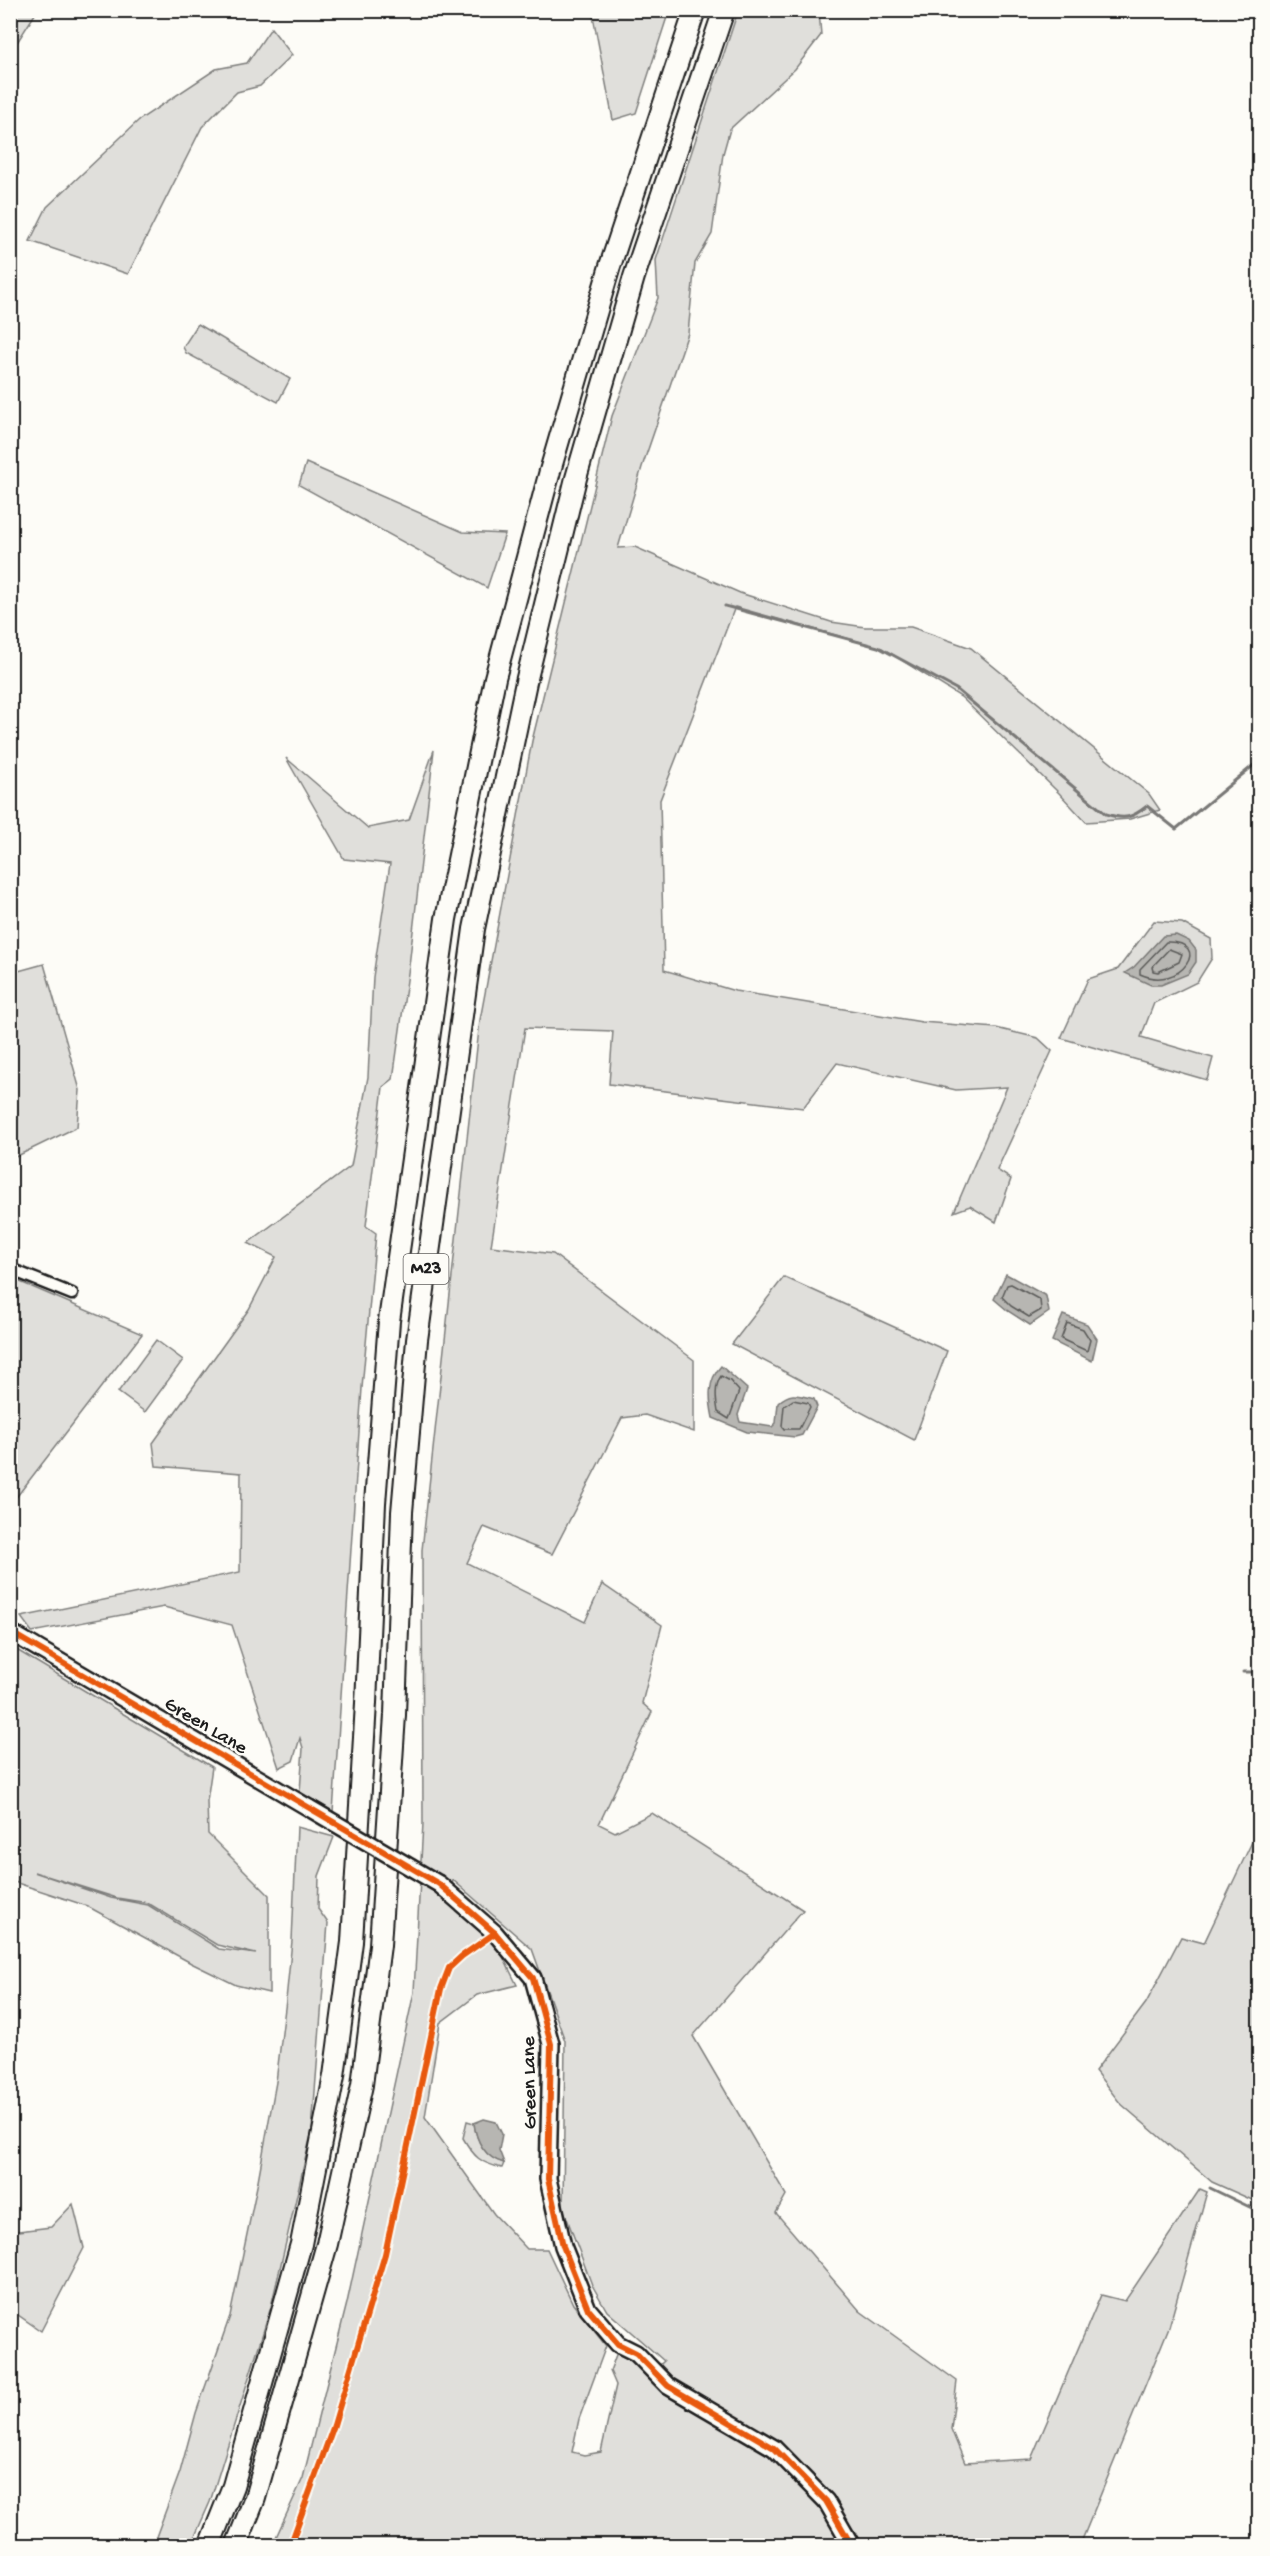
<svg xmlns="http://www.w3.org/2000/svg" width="1270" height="2556" font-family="'Gochi Hand',sans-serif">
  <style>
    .green { fill: #e0dfdb; stroke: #7e7e7c; stroke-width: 1.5; fill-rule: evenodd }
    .water { fill: #b7b6b2; stroke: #797876; stroke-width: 1.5 }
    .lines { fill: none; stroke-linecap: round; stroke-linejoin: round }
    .shore { stroke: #5a5a58; stroke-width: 1.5 }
    .stream { stroke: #797876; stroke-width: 3 }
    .street-casing { stroke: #1c1c1c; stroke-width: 15 }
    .secondary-casing { stroke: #1c1c1c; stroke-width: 20 }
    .highway-casing { stroke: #1c1c1c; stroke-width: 24 }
    .street { stroke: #fdfcf7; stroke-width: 10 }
    .secondary { stroke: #fdfcf7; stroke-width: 15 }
    .highway { stroke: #fdfcf7; stroke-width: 20 }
    .secondary-bridge-casing { stroke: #1c1c1c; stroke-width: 20; stroke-linecap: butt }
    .secondary-bridge { stroke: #fdfcf7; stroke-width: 15 }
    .cycleway-casing { stroke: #fdfcf7; stroke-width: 10 }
    .cycleway { stroke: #e8590c; stroke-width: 6 }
    .labels { text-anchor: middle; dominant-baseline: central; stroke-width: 5; stroke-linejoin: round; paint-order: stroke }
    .shield { fill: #fdfcf7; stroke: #605f5e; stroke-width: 1.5 }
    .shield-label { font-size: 18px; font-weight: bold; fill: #1c1c1c }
    .street-label { font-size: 20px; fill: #1c1c1c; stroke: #fdfcf7 }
  </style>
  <rect width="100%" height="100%" fill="#fdfcf7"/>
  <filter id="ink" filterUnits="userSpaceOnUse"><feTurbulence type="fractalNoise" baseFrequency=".0167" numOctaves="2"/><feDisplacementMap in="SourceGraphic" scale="12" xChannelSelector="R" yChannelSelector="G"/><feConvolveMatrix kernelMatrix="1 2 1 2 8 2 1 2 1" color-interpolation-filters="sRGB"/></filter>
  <g filter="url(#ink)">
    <!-- green -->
    <g class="green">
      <path d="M11,10l26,1 -26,41 -1,-41z"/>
      <path d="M592,11h77l-33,102 -23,7z"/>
      <path d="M738,11h81l2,24 -26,34 -65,60 -7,25 -11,80 -17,29 -7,70 -46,134 -24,81 17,-1 105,46 91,29 34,5h46l60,21 178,146 11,16 -30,9 -44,3 -27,-29 -98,-96 -79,-49 -147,-41 -75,193 4,170 71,21 187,31 74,6 42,10 14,13 -55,119 14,9 -15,43 -26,-16 -16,6 53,-125 -51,3 -119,-27 -34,45 -194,-24 4,-53 -88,-3 -34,218 62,8 141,106v72l-49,-17 -23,3 -70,136 -68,-27 -17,36 118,59 17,-38 60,41 -20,78 10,9 -53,112 16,8 37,-19 151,97 -110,126 93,159 -10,18 84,98 97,70 -6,48 14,34 66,-4 70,-164 24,6 75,-112 7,3 -38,135 -89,218 -808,1 31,-68 44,-175 67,-311 9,-169 -1,-273 58,-530 52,-279 80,-325 46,-118 -2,-38zM453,1880l79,69 33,92 -2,167 29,77 15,26 57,50 -14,13 -33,-22 -7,19 6,14 -15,67 -17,3 -12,-3 7,-33 27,-73 -33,-42 -26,-55h-20l-33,-35 -69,-97 15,-94 37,-28 40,-10 -15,-30 -16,-21 -37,-32z"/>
      <path d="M271,28l21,27 -32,31 -23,6 -35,35 -74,147 -98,-33 17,-34 92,-87 77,-51 31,-6z"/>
      <path d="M198,324l92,55 -12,23 -92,-49 -3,-6z"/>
      <path d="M306,463l157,69 42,2 -18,54 -188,-103z"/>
      <path d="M434,750l-25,216 -16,113 -10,8 -17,139 10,7 -14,155 -29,424 -33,-20 3,-44 -3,-10 -7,23 -14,7 -47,-143 -68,-18 -132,25 -11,-15 219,-45 1,-99 -85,-7 -3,-23 96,-134 27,-52 -28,-14 103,-77 17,-89 5,-100 17,-113 -46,-5 -58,-101 82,70 41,-8z"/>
      <path d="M1154,921l28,2 29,16 1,19 -15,24 -43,21 -13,34 72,21 -6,22 -146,-42 27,-59 30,-10z"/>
      <path d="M44,964l36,126 -3,37 -66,32v-186z"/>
      <path d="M784,1277l163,74 -33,89 -182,-96z"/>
      <path d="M11,1278l131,56 -131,170z"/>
      <path d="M156,1340l27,20 -38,52 -27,-20z"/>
      <path d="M10,1646l202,121 -5,34 1,33 61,61v98l-33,-8 -45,-22 -104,-57 -76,-25zM34,1872l83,26 31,5 69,42 39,9 -37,-5 -71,-44 -37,-7z"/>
      <path d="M297,1827l37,10 -15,39 -1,33 10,14 -16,207 -41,177 -61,195 -19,43h-38l27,-73 16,-59 34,-97 27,-130 19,-104 10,-82 6,-59z"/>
      <path d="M1259,1831v372l-47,-21 -92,-79 -25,-32 51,-68 35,-66 23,6 47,-99z"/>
      <path d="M467,2121l7,2c2,18 11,35 30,40l-2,5c-22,-5 -28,-11 -39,-30z"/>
      <path d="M73,2204l11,44 -43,83 -30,-21v-78l40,-5z"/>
    </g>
    <!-- water -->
    <g class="water">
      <path d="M1176,935l13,6 7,9v12l-8,12 -27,11h-10l-26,-12 9,-6 29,-31z"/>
      <path d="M1006,1274l40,22 3,16 -19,13 -22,-14 -14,-12z"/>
      <path d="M1063,1315l24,9 10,15 -5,22 -40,-20z"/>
      <path d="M721,1366l26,23 -9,26 2,7 32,5 4,-4 2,-20c13,-12 20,-8 36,-4l3,8 -15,28 -7,2 -48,-5 -34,-14c-4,-19 -6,-37 8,-52z"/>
      <path d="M484,2119l12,3 6,12 -3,16 5,13c-19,-5 -28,-22 -30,-40z"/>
    </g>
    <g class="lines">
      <!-- shore -->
      <g class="shore">
        <path d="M1166,942c48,-2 15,51 -26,32v-5z"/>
        <path d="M1169,949l13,5 -3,8 -21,10 -5,-1 -1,-4z"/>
        <path d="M1011,1284l29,16 1,10 -12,7 -18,-11 -9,-9 5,-12z"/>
        <path d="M1067,1323l16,6 7,11 -3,11 -26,-12z"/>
        <path d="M721,1376l9,5 9,10 -10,28 -11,-7c-2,-12 -4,-26 3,-36z"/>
        <path d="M793,1400l15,3 2,4 -11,22h-15l-2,-3 2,-20z"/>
      </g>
      <!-- stream -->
      <g class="stream">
        <path d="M725,606l153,41 78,42 150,125c19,6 26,4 41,-8l29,23 84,-69"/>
        <path d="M1243,1672h17"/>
        <path d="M1210,2188l50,24"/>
      </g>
      <defs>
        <path id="street" d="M10,1269l62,25"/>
        <g id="secondary">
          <path d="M10,1632l299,176"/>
          <path d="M439,1884l56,49 38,45 18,66 -3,135 15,67 25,63 30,35 18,9 32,33 106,62 52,53 26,45"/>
        </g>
        <g id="highway">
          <path d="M209,2546l24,-60 68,-242 33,-168 18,-134 14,-239 9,-200 14,-182 57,-402 49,-241 55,-207 60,-205 85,-256"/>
          <path d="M236,2546l19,-48 72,-254 35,-159 18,-140 15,-230 7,-203 15,-172 57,-411 52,-247 50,-204 58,-201 90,-267"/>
        </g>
      </defs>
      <!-- street casing -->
      <use href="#street" class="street-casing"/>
      <!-- secondary casing -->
      <use href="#secondary" class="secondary-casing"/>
      <!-- highway casing -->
      <use href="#highway" class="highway-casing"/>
      <!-- street -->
      <use href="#street" class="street"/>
      <!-- secondary -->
      <use href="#secondary" class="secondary"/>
      <!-- highway -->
      <use href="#highway" class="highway"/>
      <defs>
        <path id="secondary-bridge" d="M309,1808l130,76"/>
      </defs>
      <!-- secondary-bridge casing -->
      <use href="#secondary-bridge" class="secondary-bridge-casing"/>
      <!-- secondary-bridge -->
      <use href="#secondary-bridge" class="secondary-bridge"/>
      <defs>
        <g id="cycleway">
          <path d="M10,1632l429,252 56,49 38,45 18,66 -3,135 15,67 25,63 30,35 18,9 32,33 106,62 52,53 26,45"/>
          <path d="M290,2546l44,-121 51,-171 56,-265 8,-21 13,-12 33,-23"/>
        </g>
      </defs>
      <!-- cycleway casing -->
      <use href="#cycleway" class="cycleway-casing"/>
      <!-- cycleway -->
      <use href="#cycleway" class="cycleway"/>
    </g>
  </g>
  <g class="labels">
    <!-- shield labels -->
    <rect class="shield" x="403.5" y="1254" width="45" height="30" rx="4.5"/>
    <g class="shield-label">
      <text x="426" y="1269">M23</text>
    </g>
    <!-- street labels -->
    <g class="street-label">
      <text transform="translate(205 1727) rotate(31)">Green Lane</text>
      <text transform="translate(531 2083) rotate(-91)">Green Lane</text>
    </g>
  </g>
  <!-- margin -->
  <rect width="1270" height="2556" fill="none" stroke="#fdfcf7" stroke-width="36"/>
  <rect x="18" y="18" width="1234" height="2520" fill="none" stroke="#1c1c1c" stroke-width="2" filter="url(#ink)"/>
</svg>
